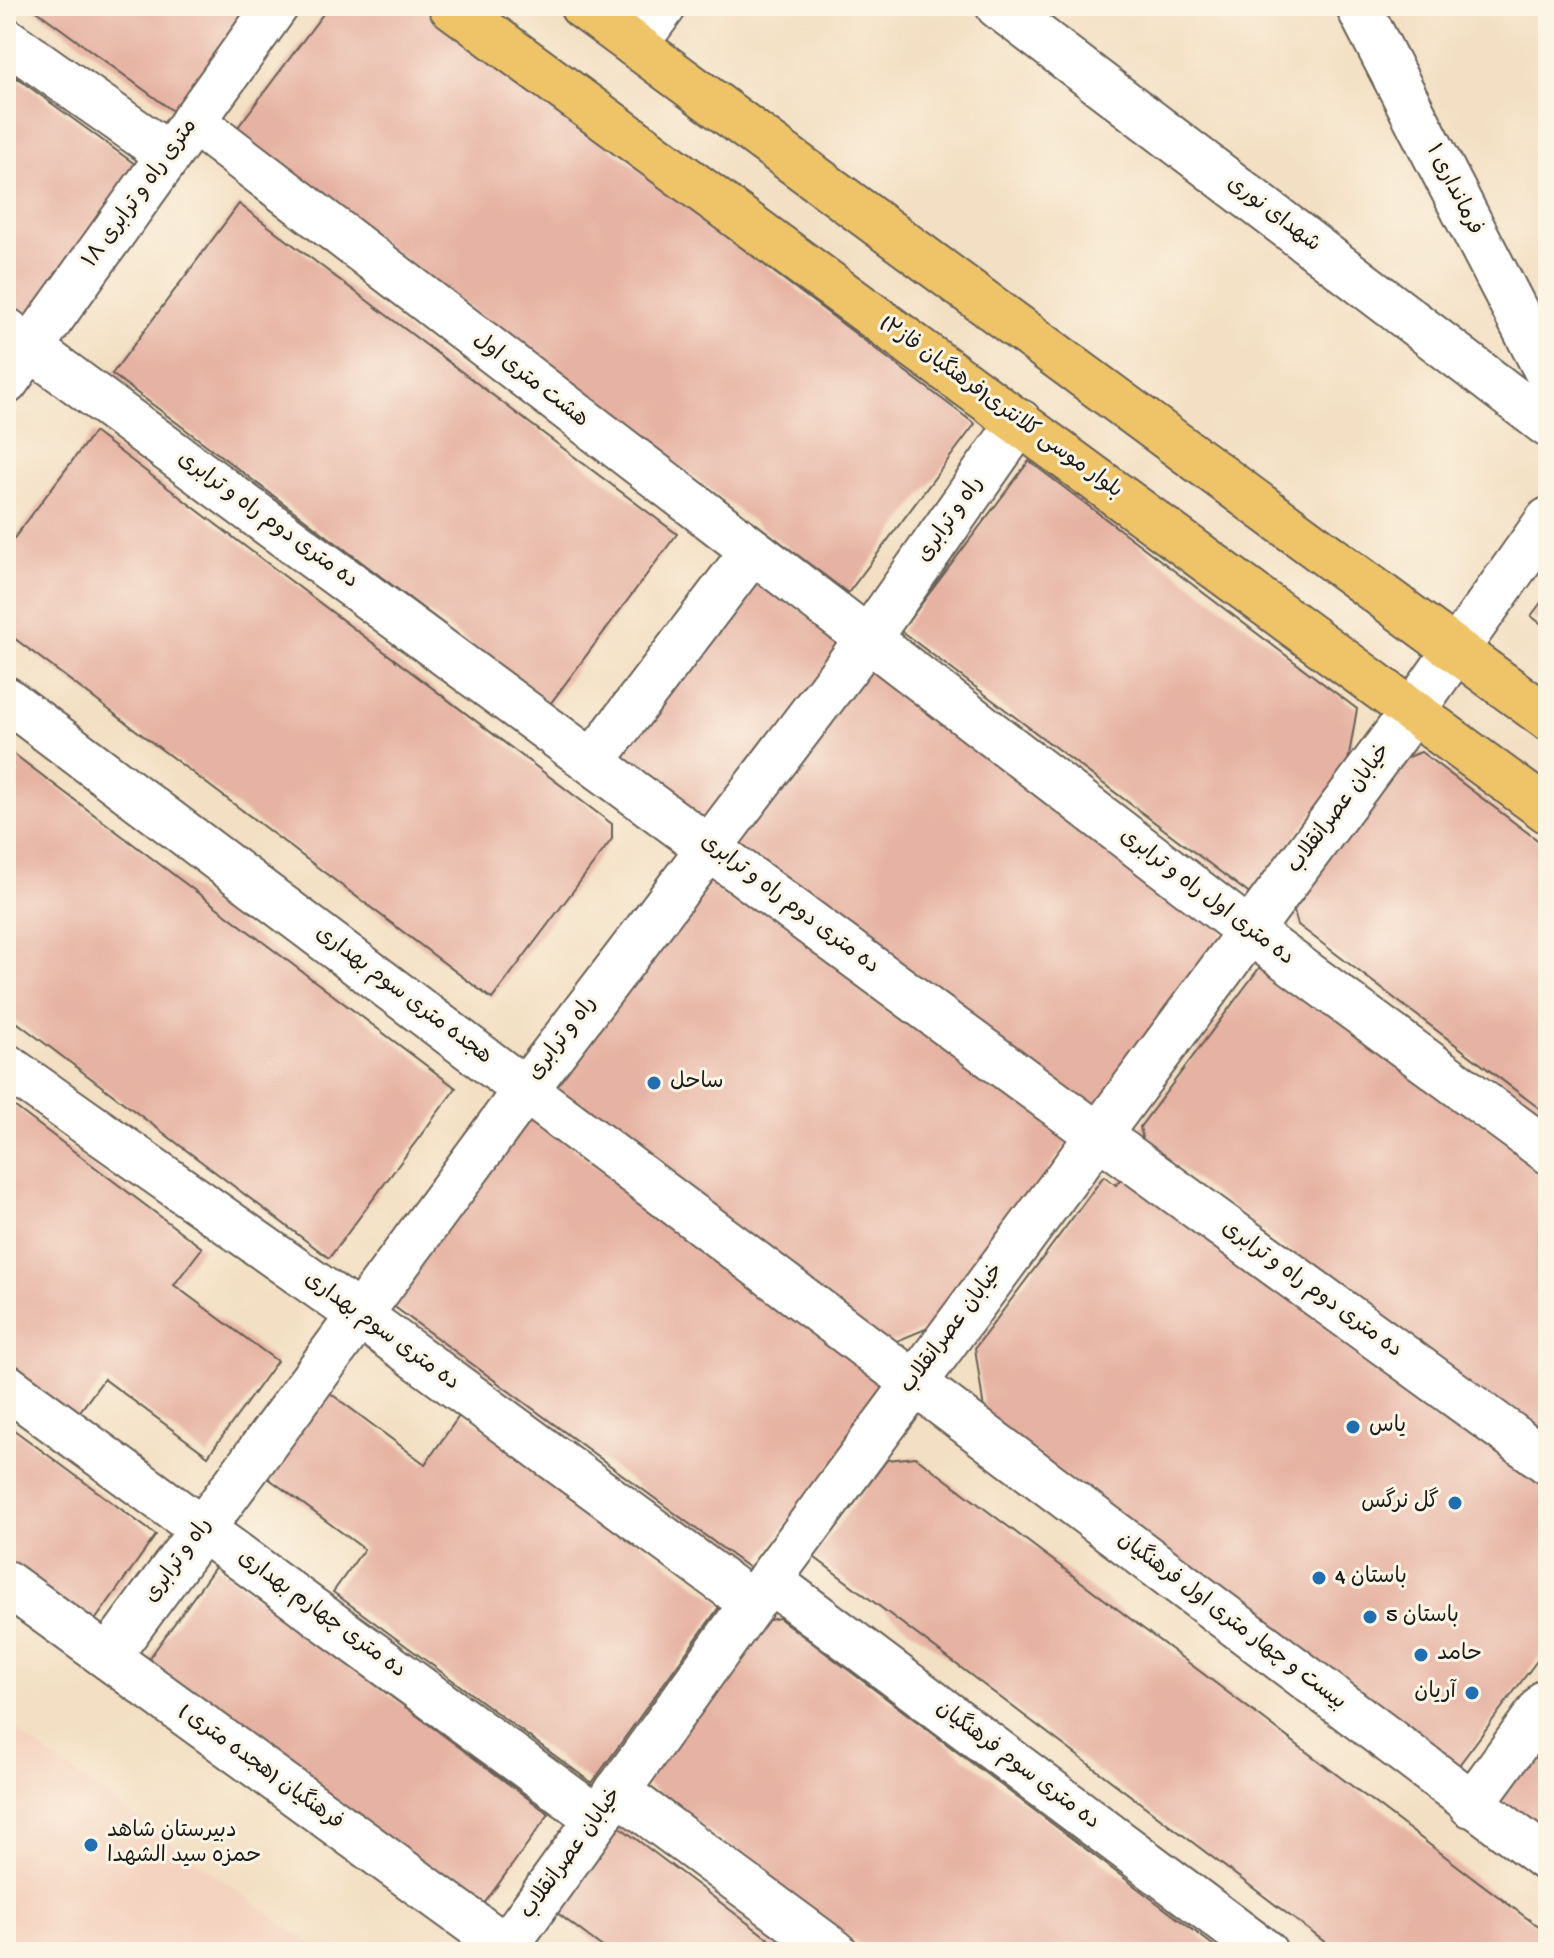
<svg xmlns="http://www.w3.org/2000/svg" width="1554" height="1958" font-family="'Gochi Hand','Playpen Sans Arabic',sans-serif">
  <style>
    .built { fill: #f4d3c0 }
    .building { fill: #e6b2a3 }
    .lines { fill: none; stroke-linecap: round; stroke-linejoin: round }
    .minor-casing { stroke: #676056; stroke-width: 48 }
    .major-casing { stroke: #676056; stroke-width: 48 }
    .minor { stroke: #fff; stroke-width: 44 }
    .major { stroke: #efc469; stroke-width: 44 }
    .poi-dot { fill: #1f6fb2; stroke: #fcf5e5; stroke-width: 3 }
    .labels { text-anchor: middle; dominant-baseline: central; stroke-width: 6; stroke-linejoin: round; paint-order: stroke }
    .street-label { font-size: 22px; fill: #1c1c1c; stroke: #fcf5e5 }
    .poi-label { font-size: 22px; fill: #1c1c1c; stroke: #fcf5e5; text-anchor: start }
  </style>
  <rect width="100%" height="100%" fill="#fcf5e5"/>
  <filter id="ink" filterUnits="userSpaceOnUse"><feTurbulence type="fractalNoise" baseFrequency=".0125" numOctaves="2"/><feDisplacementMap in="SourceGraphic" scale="16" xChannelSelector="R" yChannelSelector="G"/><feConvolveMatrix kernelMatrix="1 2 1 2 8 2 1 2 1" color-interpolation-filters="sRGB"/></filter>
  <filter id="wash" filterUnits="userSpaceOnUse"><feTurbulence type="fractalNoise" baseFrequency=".006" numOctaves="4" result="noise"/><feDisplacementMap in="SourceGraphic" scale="32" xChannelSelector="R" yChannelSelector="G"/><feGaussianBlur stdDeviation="1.8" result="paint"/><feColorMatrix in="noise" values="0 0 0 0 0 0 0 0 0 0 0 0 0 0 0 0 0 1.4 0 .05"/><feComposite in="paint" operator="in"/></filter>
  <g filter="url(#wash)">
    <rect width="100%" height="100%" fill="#f3dfc3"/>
    <!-- built -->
    <path class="built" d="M13,1729l309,223h-316v-213z"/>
    <g id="blocks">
      <!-- building -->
      <g class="building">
        <path d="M30,6h228l-81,108z"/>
        <path d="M329,6h93l553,418 -127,169 -613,-462z"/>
        <path d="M6,70l137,100 -116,155 -21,-15z"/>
        <path d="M239,204l438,330 -127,170 -438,-330z"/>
        <path d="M94,432l518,392v15l-120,160 -486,-367v-83z"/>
        <path d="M1029,461l328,248 -10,58 -96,128 -350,-264z"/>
        <path d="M752,574l85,63v17l-133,178 -93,-69z"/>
        <path d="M1548,593v36l-17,-13z"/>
        <path d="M873,664l353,264 -132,196 -371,-277z"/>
        <path d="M6,748l450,340 -127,170 -323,-244z"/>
        <path d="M1421,752l127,96v267l-250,-190 -6,-21 107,-143z"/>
        <path d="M707,867l367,265 -129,189 -48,20 -15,1 -335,-262z"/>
        <path d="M1263,963h7l278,210v274l-405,-307 -3,-13z"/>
        <path d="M6,1100l196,148 -28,37 103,76 -69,95 -104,-77 -29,39 -69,-52z"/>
        <path d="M529,1116l352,260 1,22 -130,172 -364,-268z"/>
        <path d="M1128,1170l420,314v162l-92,123 -471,-353 -10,-68 129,-172 12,9z"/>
        <path d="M322,1387l103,77 37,-52 260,191 -130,180 -259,-191 31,-43 -104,-77z"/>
        <path d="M6,1424l150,111 -68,95 -82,-61z"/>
        <path d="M916,1457l632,477v18h-210l-524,-395 73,-97z"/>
        <path d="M216,1566l333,248 -68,94 -333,-248z"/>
        <path d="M779,1618l124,93 319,241h-352l-226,-170 121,-161z"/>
        <path d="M1548,1728v110l-53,-39z"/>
        <path d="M612,1821l88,66 86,65h-177l-61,-46z"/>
      </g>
    </g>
  </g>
  <g filter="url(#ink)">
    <use href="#blocks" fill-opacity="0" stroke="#676056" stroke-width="2"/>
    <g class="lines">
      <defs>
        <g id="minor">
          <path d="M998,6l550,419"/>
          <path d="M1358,6l190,368"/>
          <path d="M6,40l163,115"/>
          <path d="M635,45l29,-39"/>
          <path d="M193,121l1056,810 299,220"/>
          <path d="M6,330l1092,805 450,327"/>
          <path d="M6,382l270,-376"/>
          <path d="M6,699l1542,1161"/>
          <path d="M593,761l159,-209"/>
          <path d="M6,1066l353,249 393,288"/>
          <path d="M6,1386l591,432"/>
          <path d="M769,1580l496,372"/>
          <path d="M6,1583l507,369"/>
          <path d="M108,1657l418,-568 341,-449 153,-218"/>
          <path d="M617,1791l218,161"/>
          <path d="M1471,1805l77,-105"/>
          <path d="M502,1952l267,-372 643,-868 136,-192"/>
        </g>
        <g id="major">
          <path d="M451,6l1097,805"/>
          <path d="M582,6l966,712"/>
        </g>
      </defs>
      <!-- minor casing -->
      <use href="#minor" class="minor-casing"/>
      <!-- major casing -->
      <use href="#major" class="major-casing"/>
      <!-- minor -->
      <use href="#minor" class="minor"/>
      <!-- major -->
      <use href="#major" class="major"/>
    </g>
  </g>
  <!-- markers -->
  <g class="poi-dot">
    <circle cx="654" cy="1083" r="8"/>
    <circle cx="1353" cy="1427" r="8"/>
    <circle cx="1455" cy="1503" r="8"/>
    <circle cx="1319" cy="1578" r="8"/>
    <circle cx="1370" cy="1617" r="8"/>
    <circle cx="1421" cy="1655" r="8"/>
    <circle cx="1472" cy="1693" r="8"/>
    <circle cx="91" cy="1845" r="8"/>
  </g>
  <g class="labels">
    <!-- street labels -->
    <g class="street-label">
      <text transform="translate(1453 190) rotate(63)">فرمانداری ۱</text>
      <text transform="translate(141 194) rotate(-54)">۱۸ متری راه و ترابری</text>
      <text transform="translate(1273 215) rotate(37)">شهدای نوری</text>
      <text transform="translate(530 381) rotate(38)">هشت متری اول</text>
      <text transform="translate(1000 408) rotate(36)">بلوار موسی کلانتری(فرهنگیان فاز۲)</text>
      <text transform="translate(951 520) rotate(-55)">راه و ترابری</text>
      <text transform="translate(267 521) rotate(36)">ده متری دوم راه و ترابری</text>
      <text transform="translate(1340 809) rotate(-53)">خیابان عصرانقلاب</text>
      <text transform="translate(1206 898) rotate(37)">ده متری اول راه و ترابری</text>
      <text transform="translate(789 905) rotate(37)">ده متری دوم راه و ترابری</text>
      <text transform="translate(403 996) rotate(37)">هجده متری سوم بهداری</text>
      <text transform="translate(563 1039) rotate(-53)">راه و ترابری</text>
      <text transform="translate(1311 1290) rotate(36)">ده متری دوم راه و ترابری</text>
      <text transform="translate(953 1329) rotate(-53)">خیابان عصرانقلاب</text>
      <text transform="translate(381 1332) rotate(36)">ده متری سوم بهداری</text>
      <text transform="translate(179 1561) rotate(-54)">راه و ترابری</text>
      <text transform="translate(321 1615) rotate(36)">ده متری چهارم بهداری</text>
      <text transform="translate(1231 1622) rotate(37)">بیست و چهار متری اول فرهنگیان</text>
      <text transform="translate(1017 1766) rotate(37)">ده متری سوم فرهنگیان</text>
      <text transform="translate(260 1768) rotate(36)">فرهنگیان (هجده متری )</text>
      <text transform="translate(572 1854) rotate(-54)">خیابان عصرانقلاب</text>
    </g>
    <!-- poi labels -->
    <g class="poi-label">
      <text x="670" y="1083">ساحل</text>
      <text x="1369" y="1427">یاس</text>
      <text x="1439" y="1503" text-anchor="end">گل نرگس</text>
      <text x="1335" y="1578">باستان 4</text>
      <text x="1386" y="1617">باستان 5</text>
      <text x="1437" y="1655">حامد</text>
      <text x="1456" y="1693" text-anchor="end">آریان</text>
      <text x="107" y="1832">دبیرستان شاهد<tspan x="107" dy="25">حمزه سید الشهدا</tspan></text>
    </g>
  </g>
  <!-- margin -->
  <rect width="1554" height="1958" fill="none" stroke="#fcf5e5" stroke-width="32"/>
</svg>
